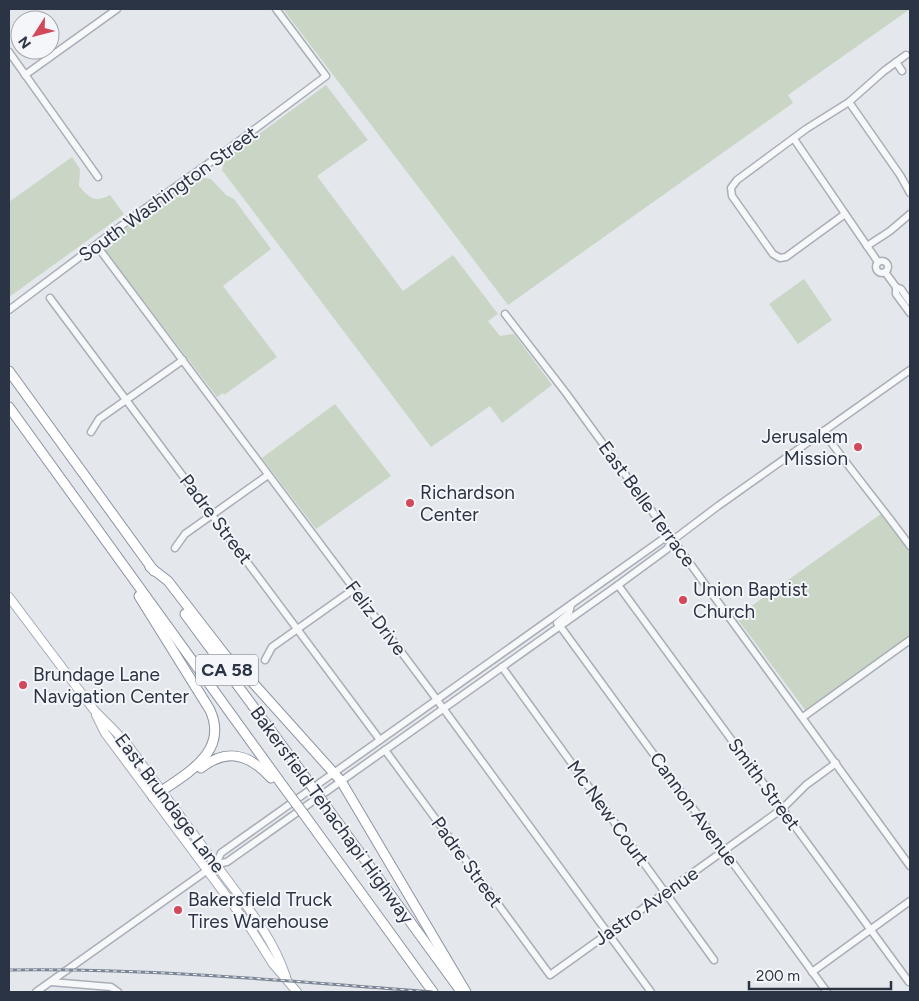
<svg xmlns="http://www.w3.org/2000/svg" width="919" height="1001" font-family="Figtree,sans-serif">
  <style>
    .green { fill: #c9d6c5 }
    .lines { fill: none; stroke-linecap: round; stroke-linejoin: round }
    .minor-casing { stroke: #a9aeb7; stroke-width: 9 }
    .major-casing { stroke: #a3abb8; stroke-width: 10 }
    .highway-casing { stroke: #8b94a3; stroke-width: 11 }
    .minor { stroke: #f7f8fa; stroke-width: 6 }
    .major { stroke: #fff; stroke-width: 8 }
    .highway { stroke: #fff; stroke-width: 9 }
    .rail-casing { stroke: #7d8696; stroke-width: 3 }
    .rail { stroke: #f4f6f9; stroke-width: 1; stroke-dasharray: 4; stroke-linecap: butt }
    .highway-bridge-casing { stroke: #8b94a3; stroke-width: 11; stroke-linecap: butt }
    .highway-bridge { stroke: #fff; stroke-width: 9 }
    .poi-dot { fill: #d1495b; stroke: #f4f6f9; stroke-width: 2 }
    .labels { text-anchor: middle; dominant-baseline: central; stroke-width: 4; stroke-linejoin: round; paint-order: stroke }
    .shield { fill: #f4f6f9; stroke: #676e7b; stroke-width: 1 }
    .shield-label { font-size: 18px; font-weight: bold; fill: #2b3445 }
    .street-label { font-size: 19px; fill: #2b3445; stroke: #f4f6f9 }
    .poi-label { font-size: 19px; fill: #2b3445; stroke: #f4f6f9; text-anchor: start }
  </style>
  <rect width="100%" height="100%" fill="#e4e7ec"/>
  <!-- green -->
  <g class="green">
    <path d="M283,9h627l-122,86 5,8 -285,202z"/>
    <path d="M326,85l42,55 -51,36 86,115 50,-36 45,59 -10,7 12,15 14,-2 38,51 -50,38 -12,-17 -59,41 -209,-277 3,-11z"/>
    <path d="M72,157l8,12 -1,17c10,12 16,17 31,9l14,19 -115,83v-95z"/>
    <path d="M198,177l13,2 15,16 8,4 37,50 -48,37 54,71 -53,38 -1,-2 -6,4 -112,-147 1,-8z"/>
    <path d="M804,279l28,41 -34,24 -29,-40z"/>
    <path d="M335,404l56,72 -75,53 -54,-71z"/>
    <path d="M885,511l25,34v98l-101,72 -73,-98z"/>
  </g>
  <g class="lines">
    <defs>
      <g id="minor">
        <path d="M9,52l89,125"/>
        <path d="M896,62l6,9"/>
        <path d="M25,75l92,-66"/>
        <path d="M849,102l51,73 10,18"/>
        <path d="M794,139l84,123"/>
        <path d="M845,214l-59,43 -6,1 -7,-4 -41,-58 -1,-8 6,-8 69,-51 43,-27 35,-31 22,-16"/>
        <path d="M97,246l332,443 222,303"/>
        <path d="M867,246l23,-15 20,-17"/>
        <circle cx="882" cy="267" r="6"/>
        <path d="M885,272l11,15 5,2 9,13"/>
        <path d="M896,287v7l14,19"/>
        <path d="M50,298l330,442"/>
        <path d="M9,310l120,-90 90,-64 107,-80 -50,-67"/>
        <path d="M505,314l61,79 344,473"/>
        <path d="M823,431c28,40 59,76 87,115"/>
        <path d="M91,432l8,-13 84,-59"/>
        <path d="M175,548l10,-14 83,-59"/>
        <path d="M618,585l291,397"/>
        <path d="M557,623l12,-10 2,-8"/>
        <path d="M560,626l267,366"/>
        <path d="M265,660l7,-13 82,-58"/>
        <path d="M502,667l212,293"/>
        <path d="M803,717l107,-77"/>
        <path d="M385,750l165,225 232,-166 24,-24 30,-22"/>
        <path d="M216,864l5,-11 442,-314 10,1"/>
        <path d="M812,972l98,-71"/>
        <path d="M51,982l60,5 7,5"/>
        <path d="M36,992l180,-128 11,-2 391,-277 49,-36 6,-9 45,-34 192,-136"/>
      </g>
      <g id="major">
        <path d="M9,597l85,113 18,18 15,16c31,42 62,84 93,126 25,34 53,67 66,107"/>
        <path d="M96,715l9,18 146,196 22,35 24,28"/>
      </g>
      <g id="highway">
        <path d="M9,371l145,200"/>
        <path d="M9,407l274,379"/>
        <path d="M150,567l18,14 58,75 28,28 87,97 125,211"/>
        <path d="M139,596l71,114c20,44 -27,65 -57,87"/>
        <path d="M185,614l118,160"/>
        <path d="M201,768c27,-21 49,-13 70,10"/>
        <path d="M328,809l132,181"/>
        <path d="M303,813l130,179"/>
      </g>
    </defs>
    <!-- minor casing -->
    <use href="#minor" class="minor-casing"/>
    <!-- major casing -->
    <use href="#major" class="major-casing"/>
    <!-- highway casing -->
    <use href="#highway" class="highway-casing"/>
    <!-- minor -->
    <use href="#minor" class="minor"/>
    <!-- major -->
    <use href="#major" class="major"/>
    <!-- highway -->
    <use href="#highway" class="highway"/>
    <defs>
      <path id="rail" d="M9,970c141,-2 282,11 423,22"/>
    </defs>
    <!-- rail casing -->
    <use href="#rail" class="rail-casing"/>
    <!-- rail -->
    <use href="#rail" class="rail"/>
    <defs>
      <g id="highway-bridge">
        <path d="M303,774l25,35"/>
        <path d="M283,786l20,27"/>
      </g>
    </defs>
    <!-- highway-bridge casing -->
    <use href="#highway-bridge" class="highway-bridge-casing"/>
    <!-- highway-bridge -->
    <use href="#highway-bridge" class="highway-bridge"/>
  </g>
  <!-- markers -->
  <g class="poi-dot">
    <circle cx="858" cy="447" r="5"/>
    <circle cx="410" cy="503" r="5"/>
    <circle cx="683" cy="600" r="5"/>
    <circle cx="23" cy="685" r="5"/>
    <circle cx="178" cy="910" r="5"/>
  </g>
  <g class="labels">
    <!-- shield labels -->
    <rect class="shield" x="196" y="654.5" width="62" height="31" rx="4"/>
    <g class="shield-label">
      <text x="227" y="670">CA 58</text>
    </g>
    <!-- street labels -->
    <g class="street-label">
      <text transform="translate(168 194) rotate(-36)">South Washington Street</text>
      <text transform="translate(647 504) rotate(54)">East Belle Terrace</text>
      <text transform="translate(216 519) rotate(53)">Padre Street</text>
      <text transform="translate(376 618) rotate(53)">Feliz Drive</text>
      <text transform="translate(764 784) rotate(54)">Smith Street</text>
      <text transform="translate(170 803) rotate(53)">East Brundage Lane</text>
      <text transform="translate(694 809) rotate(54)">Cannon Avenue</text>
      <text transform="translate(608 813) rotate(54)">Mc New Court</text>
      <text transform="translate(332 815) rotate(54)">Bakersfield Tehachapi Highway</text>
      <text transform="translate(467 862) rotate(54)">Padre Street</text>
      <text transform="translate(646 906) rotate(-35)">Jastro Avenue</text>
    </g>
    <!-- poi labels -->
    <g class="poi-label">
      <text x="848" y="436" text-anchor="end">Jerusalem<tspan x="848" dy="22">Mission</tspan></text>
      <text x="420" y="492">Richardson<tspan x="420" dy="22">Center</tspan></text>
      <text x="693" y="589">Union Baptist<tspan x="693" dy="22">Church</tspan></text>
      <text x="33" y="674">Brundage Lane<tspan x="33" dy="22">Navigation Center</tspan></text>
      <text x="188" y="899">Bakersfield Truck<tspan x="188" dy="22">Tires Warehouse</tspan></text>
    </g>
  </g>
  <!-- border -->
  <rect width="919" height="1001" fill="none" stroke="#2b3445" stroke-width="20"/>
  <!-- north arrow -->
  <g transform="translate(35 35) rotate(234)"><circle r="24" fill="#f4f6f9" stroke="#a4a8b1"/>
  <path d="M0-4L9 19L0 12L-9 19Z" fill="#d1495b"/>
  <text y="-8" font-size="14" font-weight="bold" text-anchor="middle" fill="#2b3445">N</text>
  </g>
  <!-- scale -->
  <path d="M749 981v8h142v-8" fill="none" stroke="#2b3445" stroke-width="2.5"/>
  <text x="756" y="981" font-size="15" fill="#2b3445" stroke="#f4f6f9" stroke-width="4" paint-order="stroke">200 m</text>
</svg>
